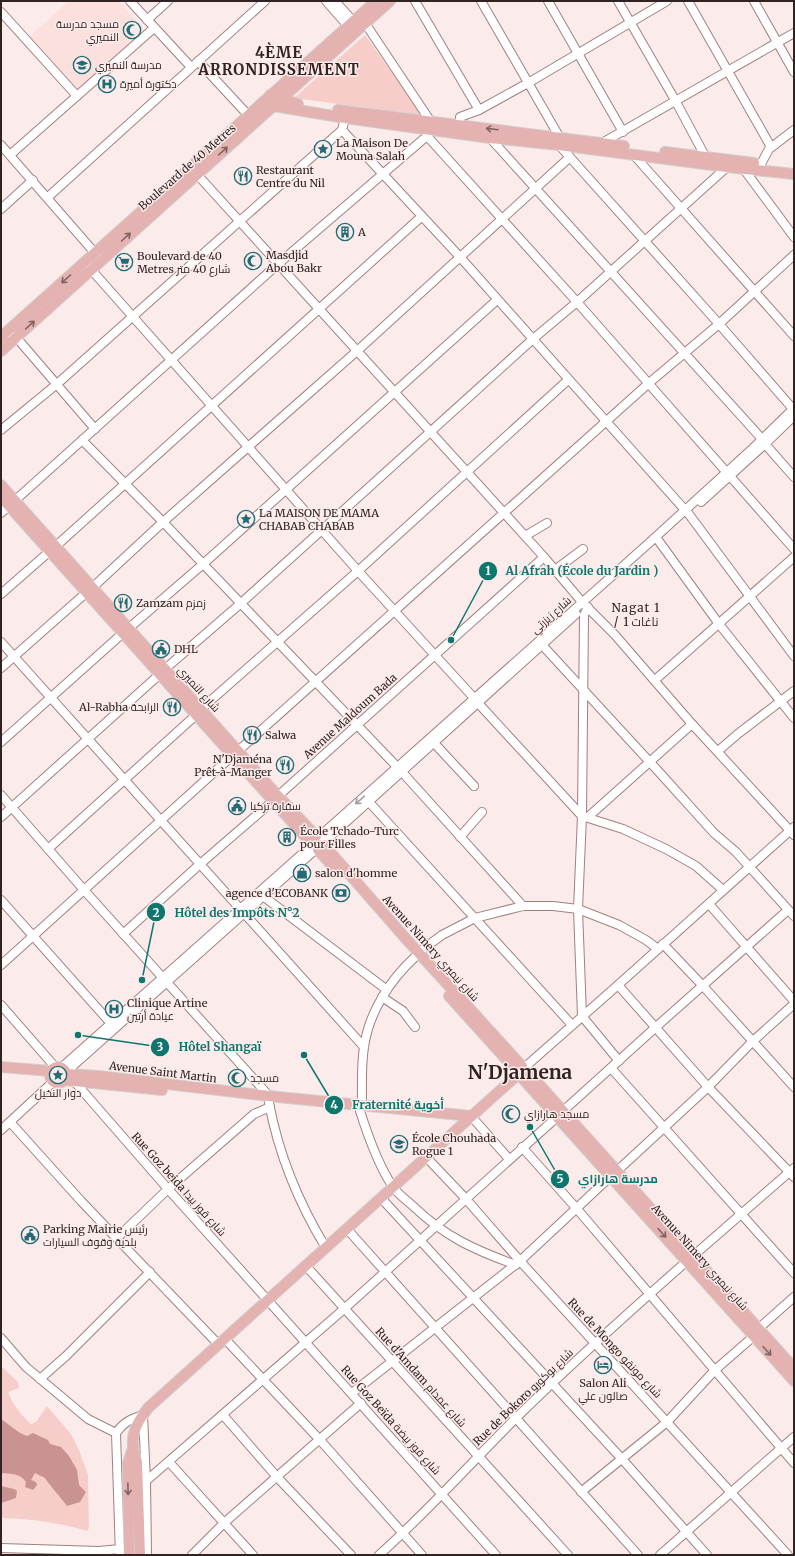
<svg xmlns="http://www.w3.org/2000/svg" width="795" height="1556" font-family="Merriweather,Cairo,serif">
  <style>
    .built { fill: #fbe0de }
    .green { fill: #f7cdca }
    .water { fill: #c89390 }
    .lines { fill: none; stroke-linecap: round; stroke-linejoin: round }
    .minor-casing { stroke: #a1807e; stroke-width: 10 }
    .major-casing { stroke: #d1cfce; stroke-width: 12 }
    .minor { stroke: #fff; stroke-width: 8 }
    .major { stroke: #e4b2b0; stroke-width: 10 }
    .oneway { stroke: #816362 }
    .oneway2 { stroke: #a29c9c }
    .labels { text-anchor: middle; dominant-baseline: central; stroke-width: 3; stroke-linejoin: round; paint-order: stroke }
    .poi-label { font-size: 11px; fill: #302322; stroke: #fbeceb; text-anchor: start }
    .street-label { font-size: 11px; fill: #302322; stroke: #fbeceb }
    .neighbourhood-label { font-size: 12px; letter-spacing: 1px; fill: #302322; stroke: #fbeceb }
    .district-label { font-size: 15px; font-weight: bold; letter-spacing: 1px; fill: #302322; stroke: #fbeceb }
    .town-label { font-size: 19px; font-weight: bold; fill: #302322; stroke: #fbeceb }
    .leader { fill: none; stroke: #0f766e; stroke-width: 1.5 }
    .callout-dot { fill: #0f766e; stroke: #fbeceb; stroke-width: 1.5 }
    .mark-label { font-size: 12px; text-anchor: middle; font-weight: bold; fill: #fff }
    .callout-label { font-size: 12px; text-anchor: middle; font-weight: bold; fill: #0f766e; stroke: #fbeceb; stroke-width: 3; stroke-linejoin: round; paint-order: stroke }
  </style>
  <rect width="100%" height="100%" fill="#fbeceb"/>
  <!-- built -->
  <path class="built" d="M69,1h50l27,31 -67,61 -50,-56z"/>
  <!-- green -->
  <g class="green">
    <path d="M365,35l57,80 -128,-17z"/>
    <path d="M1,1366l17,16 1,6 -11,4c5,13 13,23 23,32l5,-2 11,-16 24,28 8,16 9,25 1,53 -2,3c-30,-9 -56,-12 -86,-13z"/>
  </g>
  <!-- water -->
  <g class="water">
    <path d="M1,1419l19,14 7,3 6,-3 15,7 2,4 11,3 8,9 8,14 2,15 7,7 -6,10 -13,4c-4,-6 -20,-24 -22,-28l-10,-5 -4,7 5,2 1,3 -4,5 -8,-3 1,-5c-6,-9 -15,-8 -25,-9z"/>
    <path d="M1,1486l13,3 3,2 -1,7 -15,5z"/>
  </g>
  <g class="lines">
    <defs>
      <g id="minor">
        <path d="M130,1l61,66"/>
        <path d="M326,1l22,25 6,1"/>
        <path d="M415,1l64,109"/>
        <path d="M481,1l79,137"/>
        <path d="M548,1l75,131"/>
        <path d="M618,1l57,99 30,56"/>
        <path d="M688,1l83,146"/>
        <path d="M754,1l40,71"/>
        <path d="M1,12l76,84"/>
        <path d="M147,20l21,-19"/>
        <path d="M198,61l50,54"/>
        <path d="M345,118l-3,12 118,127 225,253"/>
        <path d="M459,126l1,-9 19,-7 49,-27 139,-82"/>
        <path d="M427,136l150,166 217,247"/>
        <path d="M490,138l272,301"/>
        <path d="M602,143l192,-110"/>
        <path d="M1,145l100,115"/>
        <path d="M559,145l160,179 74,85"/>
        <path d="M633,154l161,182"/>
        <path d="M10,155l144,-127"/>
        <path d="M761,164l8,-15 25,-19"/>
        <path d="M743,168l51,69"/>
        <path d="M194,171l350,386 38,45 33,33 77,89 102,111"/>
        <path d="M48,197l217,-196"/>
        <path d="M1,209l32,-29"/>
        <path d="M88,266l270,305 116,127"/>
        <path d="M12,335l4,2 79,92"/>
        <path d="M1,430l56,-46 285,-254"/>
        <path d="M82,440l81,82 239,250 121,134"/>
        <path d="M765,444l29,33"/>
        <path d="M701,502l64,-58 29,-28"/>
        <path d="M1,513l277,-249 149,-128 4,-7v-7l-66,-99 -12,-2 -18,-20"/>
        <path d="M688,513l106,143"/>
        <path d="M525,536l22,-13"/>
        <path d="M658,540l61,84 75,94"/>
        <path d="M56,546l365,-329"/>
        <path d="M555,570l28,-21"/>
        <path d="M93,587l70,-65 194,-171 213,-194"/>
        <path d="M1,594l49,-43"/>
        <path d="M588,607l-4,8 -2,201 -4,93 4,107 37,45"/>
        <path d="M129,628l73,-63 295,-265"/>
        <path d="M1,642l363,405"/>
        <path d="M543,646l116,126 55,61 22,19 58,64"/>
        <path d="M1,668l86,-76"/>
        <path d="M165,669l75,-65 293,-265 44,-37 150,-135"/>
        <path d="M655,680l139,-123"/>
        <path d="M478,703l104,113 41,13 43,20 30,17 27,24"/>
        <path d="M201,709l157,-138 210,-191"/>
        <path d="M1,742l122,-109"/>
        <path d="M434,743l40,43"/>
        <path d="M238,751l411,-368 70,-59 75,-69"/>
        <path d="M718,751l21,-18 55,-42"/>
        <path d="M1,795l83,95 185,206"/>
        <path d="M278,796l266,-239"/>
        <path d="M369,802l203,223"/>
        <path d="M1,817l159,-143"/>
        <path d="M588,817l104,-93"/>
        <path d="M320,836l329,-293 102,-93 43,-42"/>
        <path d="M460,837l22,-25"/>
        <path d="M325,841l251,-227"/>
        <path d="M48,849l148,-134"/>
        <path d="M263,896l124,94"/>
        <path d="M1,900l114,128"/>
        <path d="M709,904l85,97"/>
        <path d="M123,934l76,-69 74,-64"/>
        <path d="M663,944l40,42 91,101"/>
        <path d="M419,952l23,-17 33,-17 48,-12h30l25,3 41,16 27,15 12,9"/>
        <path d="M1,965l231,-209"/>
        <path d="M618,985l90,102 86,90"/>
        <path d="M382,997l21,14 12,16"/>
        <path d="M1,1005l55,63"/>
        <path d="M525,1067l93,-82 176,-158"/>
        <path d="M61,1068l250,-222"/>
        <path d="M611,1068l183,205"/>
        <path d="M66,1072l249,-222"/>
        <path d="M74,1081l94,108 328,366"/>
        <path d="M269,1103c10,53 29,99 57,145"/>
        <path d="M362,1105c0,-19 -1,-39 2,-58 5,-35 26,-67 51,-90"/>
        <path d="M360,1111c7,22 20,57 33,76 5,7 13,13 20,19 32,31 62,44 103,59"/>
        <path d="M563,1111l93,-84 132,-117"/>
        <path d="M471,1116l38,43"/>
        <path d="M10,1122l71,79 138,144"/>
        <path d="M1,1130l52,-48"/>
        <path d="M522,1147l55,62 217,254"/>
        <path d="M426,1157l40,42 54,62 268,294"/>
        <path d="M617,1171l91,-84 45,-46 41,-37"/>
        <path d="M381,1198l241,261 85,96"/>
        <path d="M347,1229l291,326"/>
        <path d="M117,1238l51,-49 86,-75 16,-7"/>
        <path d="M693,1256l101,-88"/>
        <path d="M306,1266l262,289"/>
        <path d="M758,1329l36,-32"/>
        <path d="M1,1338l25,29 62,52 28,14"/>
        <path d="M225,1339l95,101 102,115"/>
        <path d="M40,1379l26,-23 84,-84"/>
        <path d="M352,1393l168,-132 91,-85"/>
        <path d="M223,1415l54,62 74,78"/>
        <path d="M169,1462l84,93"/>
        <path d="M146,1481l198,-172 213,-192"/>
        <path d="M581,1492l86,-70 48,-52 39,-34"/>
        <path d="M1,1548l98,3 21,-2"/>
        <path d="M120,1555l-4,-122c7,-10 14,-14 27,-18l3,66 1,74"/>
        <path d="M192,1555l32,-32 137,-120"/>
        <path d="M379,1555c48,-43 91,-91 137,-137 55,-54 113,-106 171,-157"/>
        <path d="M660,1555l134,-118"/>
      </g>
      <g id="major">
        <path d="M270,95l28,9"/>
        <path d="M263,102l11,4 71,12 145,20 69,7 168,22 67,7"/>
        <path d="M338,110l286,36"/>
        <path d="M665,152l89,11"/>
        <path d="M1,337l375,-336"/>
        <path d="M1,351l389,-350"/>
        <path d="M1,485l277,311 38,40"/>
        <path d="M1,497l309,345"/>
        <path d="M324,845l83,95 115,126"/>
        <path d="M318,850l19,21"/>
        <path d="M449,996l66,73"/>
        <circle cx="58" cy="1075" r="8"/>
        <path d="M1,1067l50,4"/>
        <path d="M528,1072l266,296"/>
        <path d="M66,1074l33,2 179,21 193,19"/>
        <path d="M523,1079l271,302"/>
        <path d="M65,1080l97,10"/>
        <path d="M129,1555l-1,-92 4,-12"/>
        <path d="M140,1555l-3,-93c-9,-22 -3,-36 11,-54l367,-331"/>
      </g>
    </defs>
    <!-- minor casing -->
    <use href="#minor" class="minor-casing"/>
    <!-- major casing -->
    <use href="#major" class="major-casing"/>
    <!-- minor -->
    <use href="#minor" class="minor"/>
    <!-- major -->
    <use href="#major" class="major"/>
  </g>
  <!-- one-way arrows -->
  <defs><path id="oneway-shaft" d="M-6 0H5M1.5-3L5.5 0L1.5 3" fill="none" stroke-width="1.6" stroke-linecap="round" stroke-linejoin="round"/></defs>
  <g class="oneway">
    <use href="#oneway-shaft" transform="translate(492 129) rotate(-173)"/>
    <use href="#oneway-shaft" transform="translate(223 151) rotate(-42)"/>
    <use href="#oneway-shaft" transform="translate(126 237) rotate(-42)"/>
    <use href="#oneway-shaft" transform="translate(66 279) rotate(138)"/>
    <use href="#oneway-shaft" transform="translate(30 325) rotate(-42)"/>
    <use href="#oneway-shaft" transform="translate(662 1233) rotate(48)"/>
    <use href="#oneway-shaft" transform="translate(767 1351) rotate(48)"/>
    <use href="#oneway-shaft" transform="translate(128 1489) rotate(89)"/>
  </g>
  <use class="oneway2" href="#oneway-shaft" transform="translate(360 800) rotate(138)"/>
  <!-- icons -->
  <defs>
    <symbol id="mosque-ring" viewBox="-11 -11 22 22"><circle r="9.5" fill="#fbeceb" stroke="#216c75" stroke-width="1.5"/><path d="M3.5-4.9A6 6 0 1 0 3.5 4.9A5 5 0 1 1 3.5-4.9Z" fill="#216c75"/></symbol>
    <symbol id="school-ring" viewBox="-11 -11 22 22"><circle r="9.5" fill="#fbeceb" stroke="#216c75" stroke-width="1.5"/><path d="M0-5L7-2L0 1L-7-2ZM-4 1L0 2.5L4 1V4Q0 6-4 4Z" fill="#216c75"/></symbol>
    <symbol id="hospital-ring" viewBox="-11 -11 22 22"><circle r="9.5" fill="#fbeceb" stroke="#216c75" stroke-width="1.5"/><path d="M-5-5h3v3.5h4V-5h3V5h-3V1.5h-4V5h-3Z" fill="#216c75"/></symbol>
    <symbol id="sight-ring" viewBox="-11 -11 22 22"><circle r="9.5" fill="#fbeceb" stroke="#216c75" stroke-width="1.5"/><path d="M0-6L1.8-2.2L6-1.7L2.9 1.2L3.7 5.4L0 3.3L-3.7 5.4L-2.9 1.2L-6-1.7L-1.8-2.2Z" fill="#216c75"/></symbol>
    <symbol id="restaurant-ring" viewBox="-11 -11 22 22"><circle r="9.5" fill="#fbeceb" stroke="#216c75" stroke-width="1.5"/><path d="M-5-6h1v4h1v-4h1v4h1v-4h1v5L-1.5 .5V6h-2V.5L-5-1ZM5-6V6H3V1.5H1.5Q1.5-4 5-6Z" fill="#216c75"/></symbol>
    <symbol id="building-ring" viewBox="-11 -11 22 22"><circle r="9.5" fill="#fbeceb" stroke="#216c75" stroke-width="1.5"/><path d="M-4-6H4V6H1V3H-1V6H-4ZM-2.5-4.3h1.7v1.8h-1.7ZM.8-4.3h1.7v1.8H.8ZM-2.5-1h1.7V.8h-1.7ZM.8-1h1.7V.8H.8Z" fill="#216c75"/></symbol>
    <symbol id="supermarket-ring" viewBox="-11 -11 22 22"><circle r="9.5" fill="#fbeceb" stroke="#216c75" stroke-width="1.5"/><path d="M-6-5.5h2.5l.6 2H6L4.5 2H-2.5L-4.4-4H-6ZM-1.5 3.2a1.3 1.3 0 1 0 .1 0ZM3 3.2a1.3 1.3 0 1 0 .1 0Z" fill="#216c75"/></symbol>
    <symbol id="civic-ring" viewBox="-11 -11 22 22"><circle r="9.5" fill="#fbeceb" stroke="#216c75" stroke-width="1.5"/><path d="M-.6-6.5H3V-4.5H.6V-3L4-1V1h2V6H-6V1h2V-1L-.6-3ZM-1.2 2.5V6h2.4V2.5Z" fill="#216c75"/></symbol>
    <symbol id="shop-ring" viewBox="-11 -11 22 22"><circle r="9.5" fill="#fbeceb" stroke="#216c75" stroke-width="1.5"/><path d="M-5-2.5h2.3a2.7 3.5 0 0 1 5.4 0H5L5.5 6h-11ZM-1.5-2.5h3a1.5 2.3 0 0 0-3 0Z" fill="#216c75"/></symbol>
    <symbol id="bank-ring" viewBox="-11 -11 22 22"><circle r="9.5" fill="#fbeceb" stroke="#216c75" stroke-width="1.5"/><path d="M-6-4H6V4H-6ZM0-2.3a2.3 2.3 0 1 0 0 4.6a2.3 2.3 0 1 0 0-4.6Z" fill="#216c75"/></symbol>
    <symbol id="hotel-ring" viewBox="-11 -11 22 22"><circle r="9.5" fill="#fbeceb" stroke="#216c75" stroke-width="1.5"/><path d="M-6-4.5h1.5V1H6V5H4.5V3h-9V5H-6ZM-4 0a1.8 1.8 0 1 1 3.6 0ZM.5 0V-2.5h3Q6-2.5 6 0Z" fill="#216c75"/></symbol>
  </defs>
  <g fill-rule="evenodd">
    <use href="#mosque-ring" x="122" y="20" width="20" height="20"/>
    <use href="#school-ring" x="72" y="55" width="20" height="20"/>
    <use href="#hospital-ring" x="97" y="74" width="20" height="20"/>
    <use href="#sight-ring" x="313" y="139" width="20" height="20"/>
    <use href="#restaurant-ring" x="233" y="166" width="20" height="20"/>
    <use href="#building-ring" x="335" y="222" width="20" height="20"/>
    <use href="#mosque-ring" x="243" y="251" width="20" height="20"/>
    <use href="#supermarket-ring" x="114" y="252" width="20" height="20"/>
    <use href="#sight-ring" x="236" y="509" width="20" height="20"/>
    <use href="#restaurant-ring" x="113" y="593" width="20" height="20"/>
    <use href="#civic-ring" x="151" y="639" width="20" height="20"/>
    <use href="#restaurant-ring" x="162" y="697" width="20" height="20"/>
    <use href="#restaurant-ring" x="242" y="725" width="20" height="20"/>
    <use href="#restaurant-ring" x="275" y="755" width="20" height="20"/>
    <use href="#civic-ring" x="227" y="796" width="20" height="20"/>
    <use href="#building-ring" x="277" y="827" width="20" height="20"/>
    <use href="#shop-ring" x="292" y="863" width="20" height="20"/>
    <use href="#bank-ring" x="331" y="883" width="20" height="20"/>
    <use href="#hospital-ring" x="104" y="999" width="20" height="20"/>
    <use href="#sight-ring" x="48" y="1065" width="20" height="20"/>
    <use href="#mosque-ring" x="227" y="1068" width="20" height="20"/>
    <use href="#mosque-ring" x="501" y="1104" width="20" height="20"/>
    <use href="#school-ring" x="389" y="1134" width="20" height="20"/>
    <use href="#civic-ring" x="20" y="1225" width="20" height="20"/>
    <use href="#hotel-ring" x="593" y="1355" width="20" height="20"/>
  </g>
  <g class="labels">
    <!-- poi labels -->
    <g class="poi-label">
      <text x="119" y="24" text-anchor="end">مسجد مدرسة<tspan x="119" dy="13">النميري</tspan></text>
      <text x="95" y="65">مدرسة النميري</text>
      <text x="120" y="84">دكتورة أميرة</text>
      <text x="336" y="143">La Maison De<tspan x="336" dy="13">Mouna Salah</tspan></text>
      <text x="256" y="170">Restaurant<tspan x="256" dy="13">Centre du Nil</tspan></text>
      <text x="358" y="232">A</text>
      <text x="266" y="255">Masdjid<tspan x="266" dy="13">Abou Bakr</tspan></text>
      <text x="137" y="256">Boulevard de 40<tspan x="137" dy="13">Metres شارع 40 متر</tspan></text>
      <text x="259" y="513">La MAISON DE MAMA<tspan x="259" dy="13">CHABAB CHABAB</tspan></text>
      <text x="136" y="603">Zamzam زمزم</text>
      <text x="174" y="649">DHL</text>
      <text x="159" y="707" text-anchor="end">Al-Rabha الرابحة</text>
      <text x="265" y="735">Salwa</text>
      <text x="272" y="759" text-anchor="end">N'Djaména<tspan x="272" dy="13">Prêt-à-Manger</tspan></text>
      <text x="250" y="806">سفارة تركيا</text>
      <text x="300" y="831">École Tchado-Turc<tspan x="300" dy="13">pour Filles</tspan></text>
      <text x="315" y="873">salon d'homme</text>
      <text x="328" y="893" text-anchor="end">agence d'ECOBANK</text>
      <text x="127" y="1003">Clinique Artine<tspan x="127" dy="13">عيادة أرتين</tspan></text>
      <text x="250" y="1078">مسجد</text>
      <text x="58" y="1093" text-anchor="middle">دوار النخيل</text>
      <text x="524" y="1114">مسجد هارازاي</text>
      <text x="412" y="1138">École Chouhada<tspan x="412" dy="13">Rogue 1</tspan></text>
      <text x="43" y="1229">Parking Mairie رئيس<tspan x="43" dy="13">بلدية وقوف السيارات</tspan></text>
      <text x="603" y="1383" text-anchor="middle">Salon Ali<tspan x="603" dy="13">صالون علي</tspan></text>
    </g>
    <!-- street labels -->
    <g class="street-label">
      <text transform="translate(187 167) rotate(-41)">Boulevard de 40 Metres</text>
      <text transform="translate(551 615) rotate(-42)">شارع زيزرتي</text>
      <text transform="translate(199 689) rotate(48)">شارع النميري</text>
      <text transform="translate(350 716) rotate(-42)">Avenue Maldoum Bada</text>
      <text transform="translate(431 948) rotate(48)">Avenue Nimery شارع نيميري</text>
      <text transform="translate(163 1072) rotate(7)">Avenue Saint Martin</text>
      <text transform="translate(179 1184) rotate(48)">Rue Goz beida شارع قوز بيدا</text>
      <text transform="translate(700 1257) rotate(48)">Avenue Nimery شارع نيميري</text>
      <text transform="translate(615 1348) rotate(47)">Rue de Mongo شارع مونقو</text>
      <text transform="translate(421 1377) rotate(48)">Rue d'Amdam شارع عمدام</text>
      <text transform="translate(523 1397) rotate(-44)">Rue de Bokoro شارع بوكورو</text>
      <text transform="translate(391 1420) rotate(48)">Rue Goz Beïda شارع قوز بيضة</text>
    </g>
    <!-- neighbourhood labels -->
    <g class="neighbourhood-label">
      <text x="636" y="607">Nagat 1<tspan x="636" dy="14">/ ناغات 1</tspan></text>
    </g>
    <!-- district labels -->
    <g class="district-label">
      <text x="279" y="52">4ÈME<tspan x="279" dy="17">ARRONDISSEMENT</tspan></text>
    </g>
    <!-- town labels -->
    <g class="town-label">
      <text x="520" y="1072">N'Djamena</text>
    </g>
  </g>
  <!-- callouts -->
  <path class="leader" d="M451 640L488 571M142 980L156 912M78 1035L160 1047M304 1055L334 1105M530 1127L560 1179"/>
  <g class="callout-dot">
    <circle cx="451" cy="640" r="4"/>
    <circle cx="142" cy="980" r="4"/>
    <circle cx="78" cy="1035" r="4"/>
    <circle cx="304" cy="1055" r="4"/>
    <circle cx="530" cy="1127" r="4"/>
    <circle cx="488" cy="571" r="10"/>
    <circle cx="156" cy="912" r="10"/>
    <circle cx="160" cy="1047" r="10"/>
    <circle cx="334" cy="1105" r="10"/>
    <circle cx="560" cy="1179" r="10"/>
  </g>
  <g class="mark-label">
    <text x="488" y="575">1</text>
    <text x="156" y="917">2</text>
    <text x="160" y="1051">3</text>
    <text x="334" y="1109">4</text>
    <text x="560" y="1183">5</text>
  </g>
  <g class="callout-label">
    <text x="582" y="575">Al Afrah (École du Jardin )</text>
    <text x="237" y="917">Hôtel des Impôts N°2</text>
    <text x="220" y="1051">Hôtel Shangaï</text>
    <text x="398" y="1109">Fraternité أخوية</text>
    <text x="618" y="1183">مدرسة هارازاي</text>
  </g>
  <!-- border -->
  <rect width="795" height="1556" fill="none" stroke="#302322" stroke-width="4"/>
</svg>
